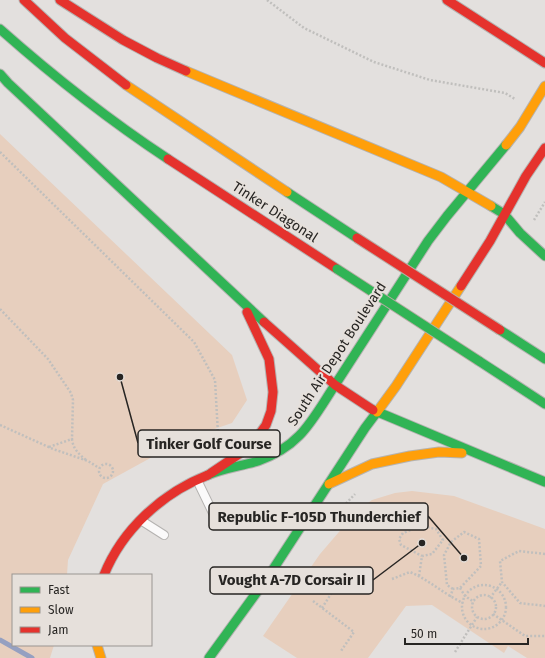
<svg xmlns="http://www.w3.org/2000/svg" width="545" height="658" font-family="'Fira Sans',sans-serif">
  <style>
    .green { fill: #e7cfbe }
    .lines { fill: none; stroke-linecap: round; stroke-linejoin: round }
    .stream { stroke: #95a0c1; stroke-width: 5 }
    .lane-casing { stroke: #b5b3b1; stroke-width: 10 }
    .fast-casing { stroke: #b5b3b1; stroke-width: 11 }
    .slow-casing { stroke: #b5b3b1; stroke-width: 11 }
    .jam-casing { stroke: #b5b3b1; stroke-width: 11 }
    .path { stroke: #c0bfbd; stroke-width: 2.5; stroke-dasharray: 2 2; stroke-linecap: butt }
    .lane { stroke: #fbfafa; stroke-width: 8 }
    .fast { stroke: #30b455; stroke-width: 9 }
    .slow { stroke: #ff9f0a; stroke-width: 9 }
    .jam { stroke: #e5322d; stroke-width: 9 }
    .fast-bridge-casing { stroke: #b8ada5; stroke-width: 11; stroke-linecap: butt }
    .jam-bridge-casing { stroke: #b8ada5; stroke-width: 11; stroke-linecap: butt }
    .fast-bridge { stroke: #30b455; stroke-width: 9 }
    .jam-bridge { stroke: #e5322d; stroke-width: 9 }
    .labels { text-anchor: middle; dominant-baseline: central; stroke-width: 4; stroke-linejoin: round; paint-order: stroke }
    .street-label { font-size: 14px; fill: #272523; stroke: #e6e0db }
    .leader { fill: none; stroke: #272523; stroke-width: 1.5 }
    .callout-dot { fill: #272523; stroke: #e6e0db; stroke-width: 1.5 }
    .callout { fill: #e6e0db; stroke: #272523; stroke-width: 1.5 }
    .callout-label { font-size: 15px; text-anchor: middle; font-weight: bold; fill: #272523 }
  </style>
  <rect width="100%" height="100%" fill="#e3e0de"/>
  <!-- green -->
  <g class="green">
    <path d="M0,134l232,221 15,45 -15,23 -47,16 -82,45 -35,76 -1,15h-54v70h41l-4,13h-50z"/>
    <path d="M412,491l42,5 91,33v129h-18l-19,-12 -4,7 -72,-48 -26,1 -38,52h-71l-34,-22 57,-82 37,-43 15,-11 23,-7z"/>
  </g>
  <g class="lines">
    <!-- stream -->
    <path class="stream" d="M0,640l32,18"/>
    <defs>
      <g id="lane">
        <path d="M197,480l16,33"/>
        <path d="M142,521l22,14"/>
      </g>
      <g id="fast">
        <path d="M0,29c53,47 109,91 168,130"/>
        <path d="M0,74l8,9 256,239"/>
        <path d="M287,192l70,46"/>
        <path d="M491,206l13,8 16,19 25,23"/>
        <path d="M500,330l45,29"/>
        <path d="M479,361l66,43"/>
        <path d="M335,385l93,-144 19,-25 59,-71"/>
        <path d="M373,410l172,72"/>
        <path d="M208,475c16,-7 34,-9 50,-14 43,-15 54,-41 77,-76"/>
        <path d="M209,658l61,-84 95,-146 12,-16"/>
      </g>
      <g id="slow">
        <path d="M186,71l255,106 50,29"/>
        <path d="M126,85l161,107"/>
        <path d="M506,145l14,-18 25,-41"/>
        <path d="M377,412l19,-26 65,-100"/>
        <path d="M329,484l43,-20 38,-8 29,-4 23,1"/>
        <path d="M97,645l4,13"/>
      </g>
      <g id="jam">
        <path d="M24,0l41,38 61,47"/>
        <path d="M60,0l63,40 34,18 29,13"/>
        <path d="M447,0l98,63"/>
        <path d="M168,159l169,110"/>
        <path d="M461,286l29,-45 36,-65 19,-28"/>
        <path d="M264,322l71,63 38,25"/>
        <path d="M211,473l40,-27 15,-21 5,-14 2,-19 -4,-33 -22,-47"/>
        <path d="M104,575c18,-45 58,-82 104,-100"/>
      </g>
    </defs>
    <!-- lane casing -->
    <use href="#lane" class="lane-casing"/>
    <!-- fast casing -->
    <use href="#fast" class="fast-casing"/>
    <!-- slow casing -->
    <use href="#slow" class="slow-casing"/>
    <!-- jam casing -->
    <use href="#jam" class="jam-casing"/>
    <!-- path -->
    <g class="path">
      <path d="M267,0l37,28 70,34 56,18 75,13 10,6"/>
      <path d="M0,152l194,190 21,38 3,54"/>
      <path d="M534,220l11,-18"/>
      <path d="M0,309l48,50 23,34 2,7 -1,39"/>
      <path d="M0,425l53,24 35,12 11,7"/>
      <path d="M49,447l23,-8c1,10 7,15 14,21"/>
      <circle cx="106" cy="471" r="7"/>
      <path d="M334,514l6,-4 15,-16"/>
      <path d="M545,554l-26,-3 -19,10 2,21 18,21 25,3"/>
      <path d="M419,576l3,-20 10,-2 11,-14 -7,-11 -16,-3 -17,7 -4,6 2,6 21,11"/>
      <path d="M392,579l18,-7c19,8 34,22 53,31"/>
      <circle cx="484" cy="607" r="22"/>
      <path d="M460,588l5,8 9,6"/>
      <circle cx="484" cy="607" r="12"/>
      <path d="M450,597l3,-8 7,-1 21,-22 -2,-27 -15,-7 -13,10 -7,13 3,30 6,4"/>
      <path d="M490,598l12,-16"/>
      <path d="M313,601l41,31 -13,19"/>
      <path d="M322,608l14,-22"/>
      <path d="M493,614l32,22h20"/>
      <path d="M455,652l22,-35"/>
    </g>
    <!-- lane -->
    <use href="#lane" class="lane"/>
    <!-- fast -->
    <use href="#fast" class="fast"/>
    <!-- slow -->
    <use href="#slow" class="slow"/>
    <!-- jam -->
    <use href="#jam" class="jam"/>
    <defs>
      <path id="fast-bridge" d="M337,269l142,92"/>
      <path id="jam-bridge" d="M357,238l143,92"/>
    </defs>
    <!-- fast-bridge casing -->
    <use href="#fast-bridge" class="fast-bridge-casing"/>
    <!-- jam-bridge casing -->
    <use href="#jam-bridge" class="jam-bridge-casing"/>
    <!-- fast-bridge -->
    <use href="#fast-bridge" class="fast-bridge"/>
    <!-- jam-bridge -->
    <use href="#jam-bridge" class="jam-bridge"/>
  </g>
  <g class="labels">
    <!-- street labels -->
    <g class="street-label">
      <text transform="translate(275 212) rotate(33)">Tinker Diagonal</text>
      <text transform="translate(337 354) rotate(-57)">South Air Depot Boulevard</text>
    </g>
  </g>
  <!-- callouts -->
  <path class="leader" d="M120 377L138 443M464 558L428 516M422 543L373 580"/>
  <g class="callout-dot">
    <circle cx="120" cy="377" r="4"/>
    <circle cx="464" cy="558" r="4"/>
    <circle cx="422" cy="543" r="4"/>
  </g>
  <g class="callout">
    <rect x="138" y="430" width="142" height="27" rx="4"/>
    <rect x="209" y="503" width="219" height="27" rx="4"/>
    <rect x="210" y="567" width="163" height="27" rx="4"/>
  </g>
  <g class="callout-label">
    <text x="209" y="449">Tinker Golf Course</text>
    <text x="319" y="522">Republic F-105D Thunderchief</text>
    <text x="292" y="585">Vought A-7D Corsair II</text>
  </g>
  <!-- legend -->
  <rect x="12" y="574" width="140" height="72" fill="#e6e0db" stroke="#9a9591"/>
  <rect x="20" y="587" width="20" height="6" fill="#30b455" stroke="#9a9591"/>
  <text x="48" y="594" font-size="12" fill="#272523">Fast</text>
  <rect x="20" y="607" width="20" height="6" fill="#ff9f0a" stroke="#9a9591"/>
  <text x="48" y="614" font-size="12" fill="#272523">Slow</text>
  <rect x="20" y="627" width="20" height="6" fill="#e5322d" stroke="#9a9591"/>
  <text x="48" y="634" font-size="12" fill="#272523">Jam</text>
  <!-- scale -->
  <path d="M405 638v6h123v-6" fill="none" stroke="#272523" stroke-width="2"/>
  <text x="411" y="638" font-size="12" fill="#272523" stroke="#e6e0db" stroke-width="3" paint-order="stroke">50 m</text>
</svg>
